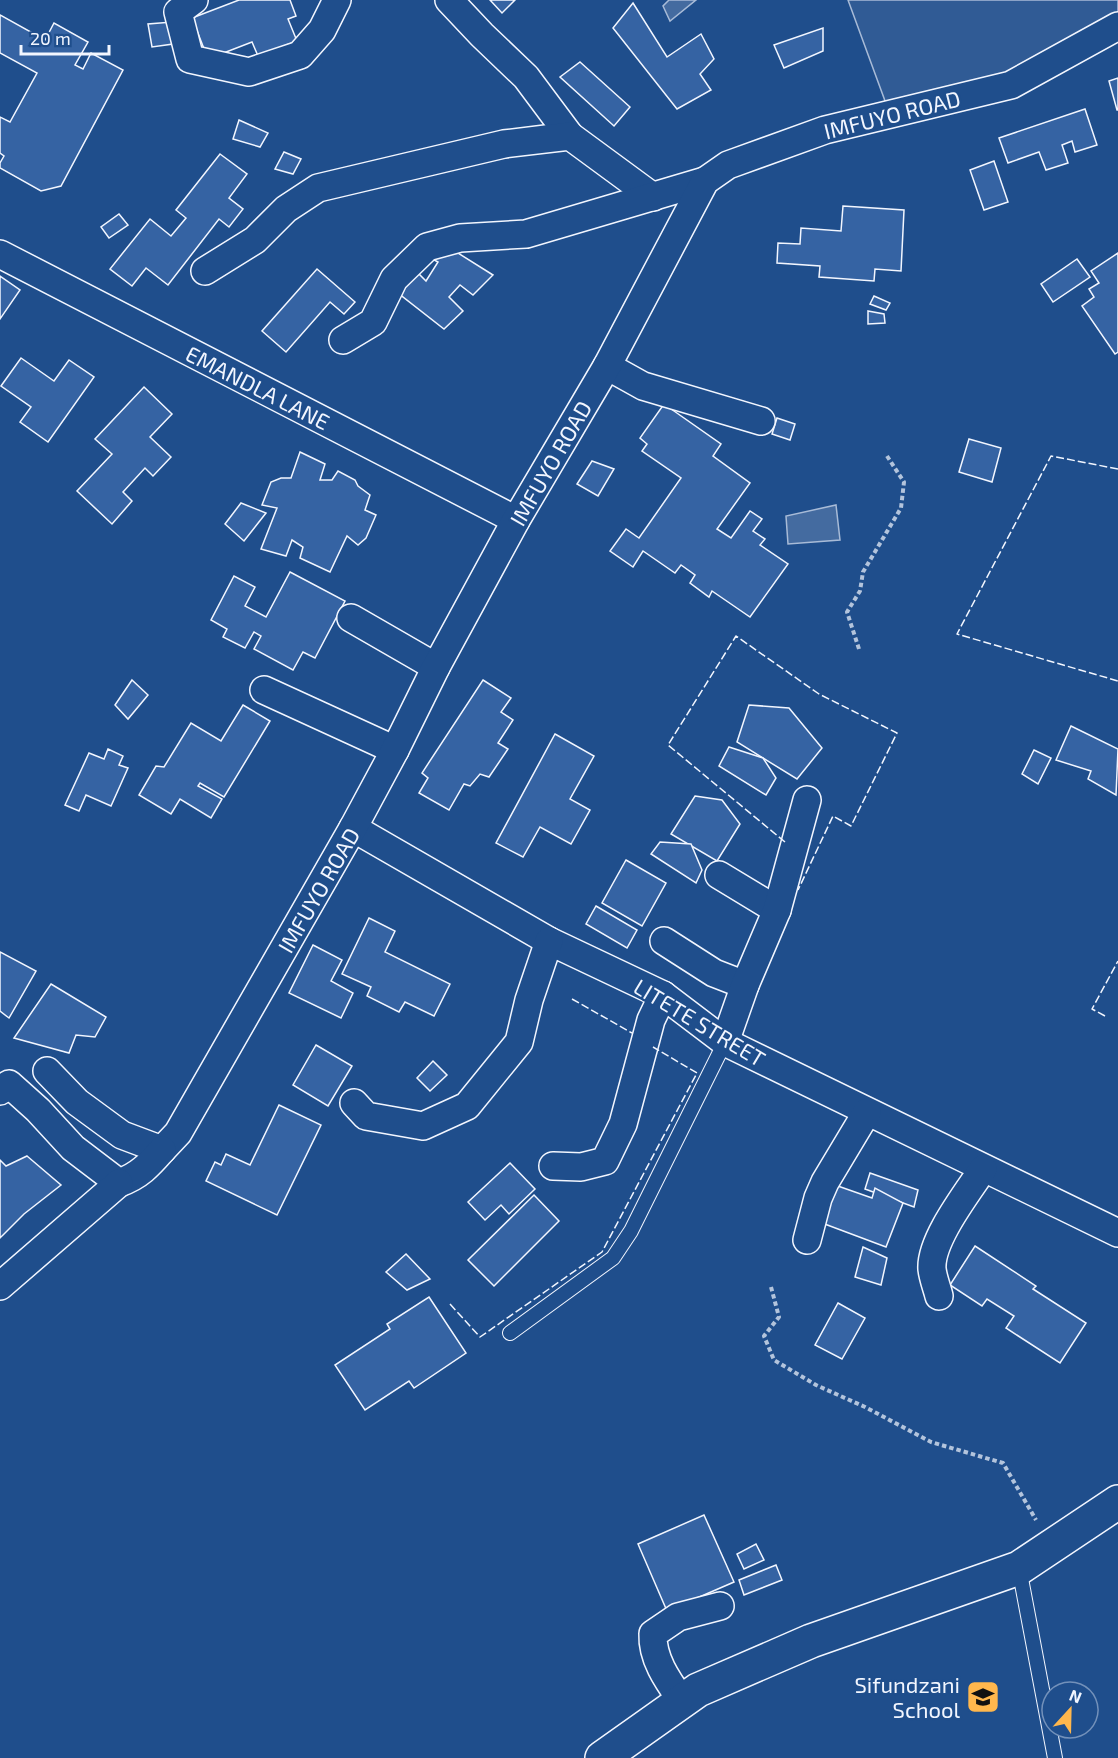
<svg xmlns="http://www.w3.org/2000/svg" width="1118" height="1758" font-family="'Exo 2',sans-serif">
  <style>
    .built { fill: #305b95; stroke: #a8bbd7; stroke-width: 1.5 }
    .water { fill: #446ba0; stroke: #a8bbd7; stroke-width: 1.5 }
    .building { fill: #3563a3; stroke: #f2f6ff; stroke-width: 1.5 }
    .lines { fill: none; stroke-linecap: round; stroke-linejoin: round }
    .lane-casing { stroke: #f2f6ff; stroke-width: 16 }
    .street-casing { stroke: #f2f6ff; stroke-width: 30 }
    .secondary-casing { stroke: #f2f6ff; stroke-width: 36 }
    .path { stroke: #b3c4dc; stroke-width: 4; stroke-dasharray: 4.5 3; stroke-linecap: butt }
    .lane { stroke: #1f4e8c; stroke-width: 14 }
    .street { stroke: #1f4e8c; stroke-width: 27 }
    .secondary { stroke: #1f4e8c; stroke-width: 33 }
    .fence { stroke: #f2f6ff; stroke-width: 1.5; stroke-dasharray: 8 3; stroke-linecap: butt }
    .labels { text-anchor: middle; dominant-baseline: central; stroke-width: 4.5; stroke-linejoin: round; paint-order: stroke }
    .street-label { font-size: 22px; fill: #f2f6ff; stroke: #1f4e8c }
    .poi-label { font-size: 22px; fill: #f2f6ff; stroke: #1f4e8c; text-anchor: end }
  </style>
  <rect width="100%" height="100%" fill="#1f4e8c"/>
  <!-- built -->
  <path class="built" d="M848,0h270v27l-112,52 -118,30z"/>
  <!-- water -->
  <g class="water">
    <path d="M669,0h27l-26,21 -7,-15z"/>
    <path d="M836,505l4,35 -52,4 -2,-28z"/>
  </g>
  <!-- building -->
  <g class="building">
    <path d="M239,0h51l6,16 -8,3 9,22 -39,15 -6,-14 -44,17 -16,-41z"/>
    <path d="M490,0h25l-13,13z"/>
    <path d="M633,3l34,54 34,-23 13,25 -14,15 11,16 -34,19 -64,-81z"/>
    <path d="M0,15l45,25 9,-17 34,19 -13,23 8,4 8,-16 32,17 -62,116 -20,5 -41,-23v-5l4,-7 -4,-3v-36l10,5 27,-49 -37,-20z"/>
    <path d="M172,22l1,22 -21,3 -4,-23z"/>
    <path d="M823,28v23l-39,17 -10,-23z"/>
    <path d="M580,62l50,45 -16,19 -54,-49z"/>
    <path d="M1118,78v32h-1l-8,-29z"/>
    <path d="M1085,109l12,36 -22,7 -3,-11 -10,4 6,18 -22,7 -7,-18 -31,11 -9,-25z"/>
    <path d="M239,120l29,13 -8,14 -27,-8z"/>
    <path d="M284,152l17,7 -8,15 -18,-5z"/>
    <path d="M220,154l27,20 -18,24 14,11 -14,18 -10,-8 -51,66 -22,-17 -14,18 -22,-17 40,-50 21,17 15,-18 -10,-8z"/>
    <path d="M994,161l14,41 -24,8 -14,-40z"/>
    <path d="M843,206l61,4 -3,61 -26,-2 -1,12 -55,-4 1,-11 -43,-3 1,-20 22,1 1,-16 40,3z"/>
    <path d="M119,214l9,11 -19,13 -8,-11z"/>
    <path d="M442,243l51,32 -20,20 -13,-10 -11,12 14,14 -19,18 -46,-36 17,-23 11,11 12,-19 -11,-6z"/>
    <path d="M1118,253v99l-3,2 -33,-48 12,-9 -5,-8 10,-6 -8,-12z"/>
    <path d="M1077,259l13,18 -37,25 -12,-18z"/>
    <path d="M317,269l38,33 -11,12 -14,-12 -44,50 -24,-21z"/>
    <path d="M0,276l20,14 -20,29z"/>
    <path d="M874,296l16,7 -4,7 -16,-6z"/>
    <path d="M868,311l16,3 1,9 -17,1z"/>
    <path d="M21,358l33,23 15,-21 25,17 -46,65 -28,-20 11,-15 -30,-21z"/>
    <path d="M144,387l28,27 -22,23 21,20 -18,19 -8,-8 -22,24 9,9 -20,23 -35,-33 35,-37 -17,-15z"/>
    <path d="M664,404l57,40 -8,12 37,27 -33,46 14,9 19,-27 12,8 -9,12 12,8 -5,6 28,19 -38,53 -38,-26 -3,6 -19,-14 5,-8 -14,-10 -6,8 -32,-22 -10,16 -23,-16 16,-22 13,9 42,-60 -39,-27 5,-7 -7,-6z"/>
    <path d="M777,418l18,6 -5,16 -18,-6z"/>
    <path d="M969,439l32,9 -9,34 -33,-10z"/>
    <path d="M300,452l25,12 -5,16h12l6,-9 17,9 3,6 12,9 -5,15 11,5 -10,23 -8,7 -11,-9 -17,36 -30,-14 3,-11 -11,-7 -6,16 -25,-7 16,-41 -15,-3 9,-23 10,-4h10z"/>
    <path d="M592,461l22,8 -16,27 -21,-12z"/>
    <path d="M241,503l25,10 -22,28 -19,-17z"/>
    <path d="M290,572l55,29 -30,57 -12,-6 -10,18 -39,-21 7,-13 -7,-4 -9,16 -22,-11 4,-8 -16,-9 23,-44 21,11 -10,19 21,11z"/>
    <path d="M132,680l16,15 -20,24 -13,-14z"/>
    <path d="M483,680l28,18 -10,14 12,8 -15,23 10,6 -19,28 -9,-3 -10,12 -6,-2 -15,26 -30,-17 9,-15 -6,-5z"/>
    <path d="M243,705l27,16 -46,76 -24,-14 -2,3 24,13 -11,19 -31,-19 -9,15 -32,-19 17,-29 8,1 27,-44 30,18z"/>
    <path d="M749,705l40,3 33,40 -25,31 -60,-37z"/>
    <path d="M1071,726l47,23 -2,46 -28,-16 3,-8 -35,-11z"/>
    <path d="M555,734l39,22 -24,43 20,11 -19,34 -31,-17 -17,30 -27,-14z"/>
    <path d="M729,747l34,11 13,20 -10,17 -47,-29z"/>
    <path d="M108,749l15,7 -4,9 9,3 -17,38 -25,-11 -7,16 -14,-6 24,-52 15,6z"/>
    <path d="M1034,750l17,8 -13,26 -16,-10z"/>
    <path d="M695,796l27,4 18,24 -23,37 -46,-27z"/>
    <path d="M660,842l31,2 11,26 -6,13 -45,-29z"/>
    <path d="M626,860l40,23 -24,43 -40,-23z"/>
    <path d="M596,906l41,24 -10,18 -41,-24z"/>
    <path d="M369,918l26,13 -10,21 65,32 -16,32 -29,-14 -6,10 -32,-16 4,-9 -29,-13z"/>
    <path d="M313,945l29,15 -11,21 22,12 -12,25 -52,-25z"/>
    <path d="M0,952l36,19 -27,47 -9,-7z"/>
    <path d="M51,984l55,33 -11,20 -19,-2 -7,18 -55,-15z"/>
    <path d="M316,1045l36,21 -24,40 -35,-21z"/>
    <path d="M433,1061l14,14 -17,16 -13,-13z"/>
    <path d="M279,1105l42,20 -44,90 -71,-34 9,-19 6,3 5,-11 24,11z"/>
    <path d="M27,1156l34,29 -37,29 -24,24v-78l6,6z"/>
    <path d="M510,1163l25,26 -26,25 -8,-9 -16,15 -17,-18z"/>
    <path d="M870,1173l48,17 -4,17 -49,-18z"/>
    <path d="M835,1185l37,13 3,-10 28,15 -17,44 -64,-24z"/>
    <path d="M534,1195l25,26 -65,65 -26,-26z"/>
    <path d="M975,1246l61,40 -3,3 53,34 -26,40 -54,-35 8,-12 -27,-17 -5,7 -32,-21z"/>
    <path d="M863,1247l24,11 -6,27 -26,-8z"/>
    <path d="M406,1254l24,25 -23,11 -21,-18z"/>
    <path d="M429,1297l37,56 -52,35 -5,-7 -44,29 -30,-45 55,-36 -3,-5z"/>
    <path d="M838,1303l27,15 -23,41 -27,-14z"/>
    <path d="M704,1515l30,67 -67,29 -29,-67z"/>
    <path d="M756,1544l8,16 -20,9 -7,-15z"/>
    <path d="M776,1565l6,15 -38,15 -5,-15z"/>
  </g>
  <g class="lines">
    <defs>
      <g id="lane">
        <path d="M510,1333l103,-75 18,-27 94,-189"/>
        <path d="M1019,1568l36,190"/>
      </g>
      <g id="street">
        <path d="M194,0l-16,12 12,47 59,13 51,-17 22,-25 15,-30"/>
        <path d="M449,0l33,35 44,42 44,59"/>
        <path d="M0,254l516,266"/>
        <path d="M205,271l50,-31 31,-31 32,-21 186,-44 66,-8 83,61"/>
        <path d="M343,340l30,-18 21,-43 33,-32 33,-9 66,-4 179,-53"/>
        <path d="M607,366l36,20 118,35"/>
        <path d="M351,618l85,49"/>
        <path d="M264,690l131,60"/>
        <path d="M353,828l196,113 114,54 62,47 393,191"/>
        <path d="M719,875l58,35"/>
        <path d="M664,941l50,32 31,12"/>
        <path d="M725,1042l20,-57 32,-75 30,-110"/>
        <path d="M47,1071l30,31 45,33 40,15 16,-17 175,-305 42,-78 41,-83 80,-147 91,-154 98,-185 23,-16 97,-35 186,-45 107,-59"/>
        <path d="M0,1091l9,-7 29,26 35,38 46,35c20,-7 30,-18 43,-33"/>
        <path d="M354,1103l12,13 57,10 44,-20 52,-64 10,-42 20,-59"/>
        <path d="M553,1166l28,1 24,-6 18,-37 28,-104 12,-25"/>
        <path d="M807,1240l11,-42 7,-16 42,-70"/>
        <path d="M0,1286l119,-103"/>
        <path d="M939,1296c-2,-8 -6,-18 -7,-27 -2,-29 36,-77 51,-100"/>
        <path d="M682,1701c-14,-20 -30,-42 -29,-67l25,-17 42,-11"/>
      </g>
      <path id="secondary" d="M602,1758l96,-68 113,-49 208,-73 99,-66"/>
    </defs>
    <!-- lane casing -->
    <use href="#lane" class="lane-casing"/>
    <!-- street casing -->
    <use href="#street" class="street-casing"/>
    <!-- secondary casing -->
    <use href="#secondary" class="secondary-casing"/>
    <!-- path -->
    <g class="path">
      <path d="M859,649l-12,-37 13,-21 3,-19 38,-64 3,-26 -17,-26"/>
      <path d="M771,1287l8,30 -15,19 10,24 42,25 49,22 66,35 72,21 33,57"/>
    </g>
    <!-- lane -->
    <use href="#lane" class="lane"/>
    <!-- street -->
    <use href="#street" class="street"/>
    <!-- secondary -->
    <use href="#secondary" class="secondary"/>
    <!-- fence -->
    <g class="fence">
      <path d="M1118,469l-67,-13 -94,178 161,47"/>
      <path d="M785,842l-117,-97 68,-109 83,58 78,39 -46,93 -18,-10 -35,74"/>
      <path d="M572,999l60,34"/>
      <path d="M1105,1016l-13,-7 26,-48"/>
      <path d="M450,1304l30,33 122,-85 95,-179 -44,-26"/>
    </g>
  </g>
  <!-- icons -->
  <defs>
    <symbol id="school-square" viewBox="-11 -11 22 22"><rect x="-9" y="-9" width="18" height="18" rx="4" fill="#ffb74d" stroke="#1f4e8c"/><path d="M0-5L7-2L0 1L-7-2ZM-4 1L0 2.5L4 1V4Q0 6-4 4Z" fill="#111"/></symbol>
  </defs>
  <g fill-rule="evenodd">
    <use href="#school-square" x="964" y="1678" width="38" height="38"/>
  </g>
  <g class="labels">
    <!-- street labels -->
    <g class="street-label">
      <text transform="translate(892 114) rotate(-14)">IMFUYO ROAD</text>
      <text transform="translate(258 387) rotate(27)">EMANDLA LANE</text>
      <text transform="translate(550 463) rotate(-60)">IMFUYO ROAD</text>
      <text transform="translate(318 890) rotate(-60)">IMFUYO ROAD</text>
      <text transform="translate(700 1022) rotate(31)">LITETE STREET</text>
    </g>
    <!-- poi labels -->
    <g class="poi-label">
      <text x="960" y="1684">Sifundzani<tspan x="960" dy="25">School</tspan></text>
    </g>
  </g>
  <!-- north arrow -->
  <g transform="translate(1070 1710) rotate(22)"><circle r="28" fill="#1f4e8c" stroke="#7391ba" stroke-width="1.5"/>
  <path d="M0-4.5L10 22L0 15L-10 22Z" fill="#ffb74d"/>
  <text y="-9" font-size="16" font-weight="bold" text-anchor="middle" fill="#f2f6ff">N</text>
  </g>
  <!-- scale -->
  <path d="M21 45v9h88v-9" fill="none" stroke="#f2f6ff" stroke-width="3"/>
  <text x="30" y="45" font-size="18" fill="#f2f6ff" stroke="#1f4e8c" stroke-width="4.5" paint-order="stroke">20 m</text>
</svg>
